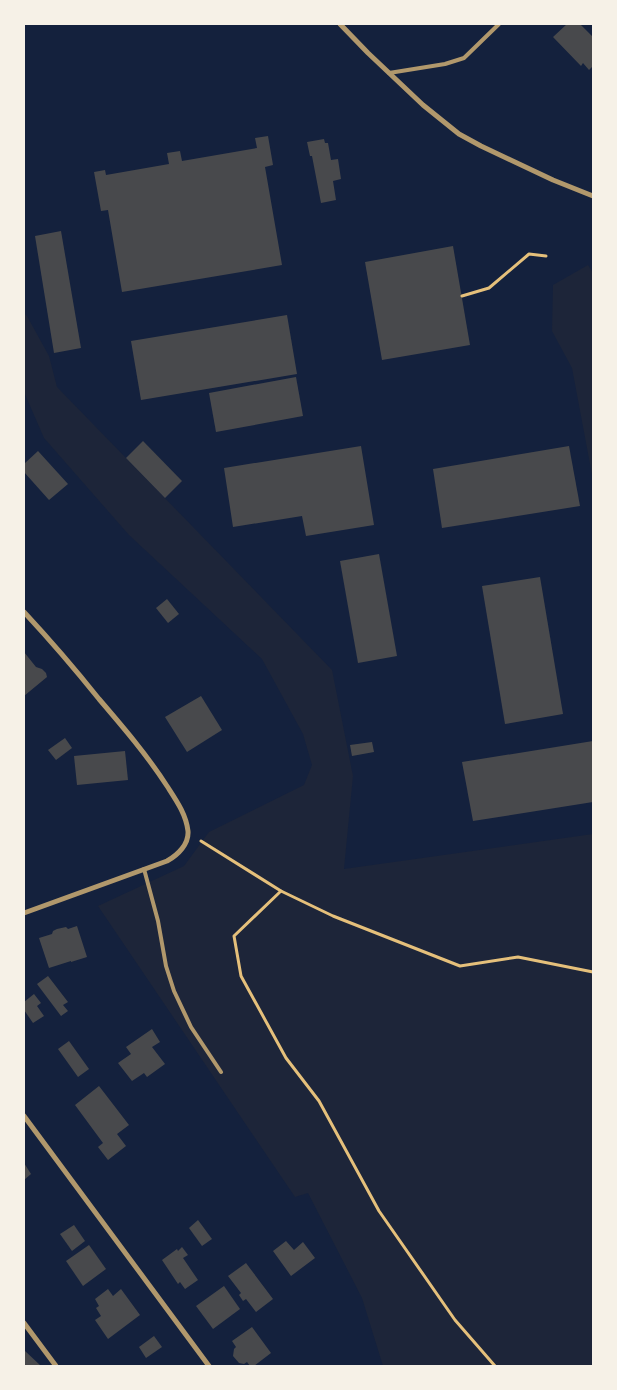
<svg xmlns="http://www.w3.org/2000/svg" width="617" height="1390" font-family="'Noto Sans',sans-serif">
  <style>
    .green { fill: #1d2539 }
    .building { fill: #48494c }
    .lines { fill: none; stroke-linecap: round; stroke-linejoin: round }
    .path { stroke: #e5c07b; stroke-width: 3 }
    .service { stroke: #b1986c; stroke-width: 4 }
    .minor { stroke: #b1986c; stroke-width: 5 }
  </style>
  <rect width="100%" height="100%" fill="#14213d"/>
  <!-- green -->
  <g class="green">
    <path d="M588,265l5,8v207l-21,-112 -20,-37 1,-46z"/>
    <path d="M24,313l3,3 22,40 8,31 275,283 21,106 -9,93 249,-35v532h-210l-21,-68 -54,-105 -13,4 -197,-291 86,-40 25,-34 95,-47 8,-20 -9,-31 -41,-75 -133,-124 -85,-97 -20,-46z"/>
  </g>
  <!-- building -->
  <g class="building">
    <path d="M567,24h13l13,13v29l-4,4 -6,-7 -2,3 -28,-29z"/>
    <path d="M268,136l5,29 -8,2 17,98 -160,27 -14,-82 -7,1 -7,-39 11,-2 1,5 63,-11 -2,-11 13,-2 2,10 75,-13 -2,-10z"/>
    <path d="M324,139l1,4h3l3,17 7,-1 3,20 -8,2 3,19 -15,3 -9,-47h-2l-3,-14z"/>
    <path d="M61,231l20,117 -27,5 -19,-117z"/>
    <path d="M453,246l17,99 -88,15 -17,-98z"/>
    <path d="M287,315l10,59 -156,26 -10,-59z"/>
    <path d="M296,377l7,39 -87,16 -7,-39z"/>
    <path d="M143,441l39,40 -17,17 -39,-40z"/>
    <path d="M361,446l13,79 -68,11 -4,-20 -69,11 -9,-59z"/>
    <path d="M569,446l11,60 -138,22 -9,-59z"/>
    <path d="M38,451l30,33 -19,16 -25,-28v-8z"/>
    <path d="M379,554l18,102 -39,7 -18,-102z"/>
    <path d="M540,577l23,137 -58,10 -23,-138z"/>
    <path d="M167,599l12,15 -11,9 -12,-15z"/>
    <path d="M24,652l12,15 6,2 4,4 1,4 -23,19z"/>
    <path d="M201,696l21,34 -35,22 -22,-35z"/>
    <path d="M65,738l7,10 -16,12 -8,-10z"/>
    <path d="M593,741v61l-120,19 -11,-59z"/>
    <path d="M372,742l2,10 -22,4 -2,-11z"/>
    <path d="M125,751l3,29 -51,5 -3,-29z"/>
    <path d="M77,926l10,31 -16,5v-1l-22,7 -10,-30 13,-4 1,-3 4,-2 9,-2 2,2z"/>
    <path d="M48,976l20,26 -5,3 5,6 -7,5 -24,-32z"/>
    <path d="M34,994l7,9 -4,3 7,10 -11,7 -9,-13v-8z"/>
    <path d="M152,1029l8,13 -8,5 13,17 -18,13 -3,-4 -12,8 -14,-18 13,-9 -5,-7z"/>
    <path d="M69,1041l20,28 -11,8 -20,-28z"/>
    <path d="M99,1086l30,39 -12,9 9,12 -18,14 -10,-13 5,-4 -28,-38z"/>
    <path d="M24,1163l7,11 -7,6z"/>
    <path d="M198,1220l14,19 -10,7 -13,-18z"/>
    <path d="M74,1225l11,16 -13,10 -12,-17z"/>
    <path d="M286,1241l8,9 9,-8 12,16 -24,18 -18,-25z"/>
    <path d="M89,1245l17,24 -23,17 -17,-25z"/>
    <path d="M182,1247l6,8 -5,3 15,22 -13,9 -5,-7 -2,2 -16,-24 15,-11 1,2z"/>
    <path d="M246,1263l27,36 -17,13 -10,-13 -3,2 -4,-6 2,-2 -13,-17z"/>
    <path d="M224,1286l16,23 -27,20 -17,-23z"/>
    <path d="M108,1289l5,7 8,-7 19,26 -32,24 -13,-19 6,-4 -5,-8 3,-2 -4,-7z"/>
    <path d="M252,1327l19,26 -17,13h-4l-3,-4 -3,2 -5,-1 -6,-7 1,-7 2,-2 -4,-6z"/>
    <path d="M154,1336l8,11 -16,11 -7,-11z"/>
    <path d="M24,1350l17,16h-17z"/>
  </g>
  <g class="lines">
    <!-- path -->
    <g class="path">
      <path d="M462,296l27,-8 40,-34 17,2"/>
      <path d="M201,841l80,50 52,25 127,50 58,-9 75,15"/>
      <path d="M281,891l-47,45 7,40 45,82 33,43 60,110 76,109 40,46"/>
    </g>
    <!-- service -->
    <g class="service">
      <path d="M389,73l56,-9 19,-6 35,-34"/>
      <path d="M144,869l14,52 8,45 8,25 17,36 30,45"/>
    </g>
    <!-- minor -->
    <g class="minor">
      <path d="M340,24l28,29 55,52 36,29 22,12 72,34 40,16"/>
      <path d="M24,612c26,28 51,57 75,87 24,28 48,56 68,87 9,14 19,28 21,45 1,13 -10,24 -21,30l-143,52"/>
      <path d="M24,1116l185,250"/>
      <path d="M24,1323l32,43"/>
    </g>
  </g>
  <!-- border -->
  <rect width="617" height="1390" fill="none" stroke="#f6f1e7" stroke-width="50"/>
</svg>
